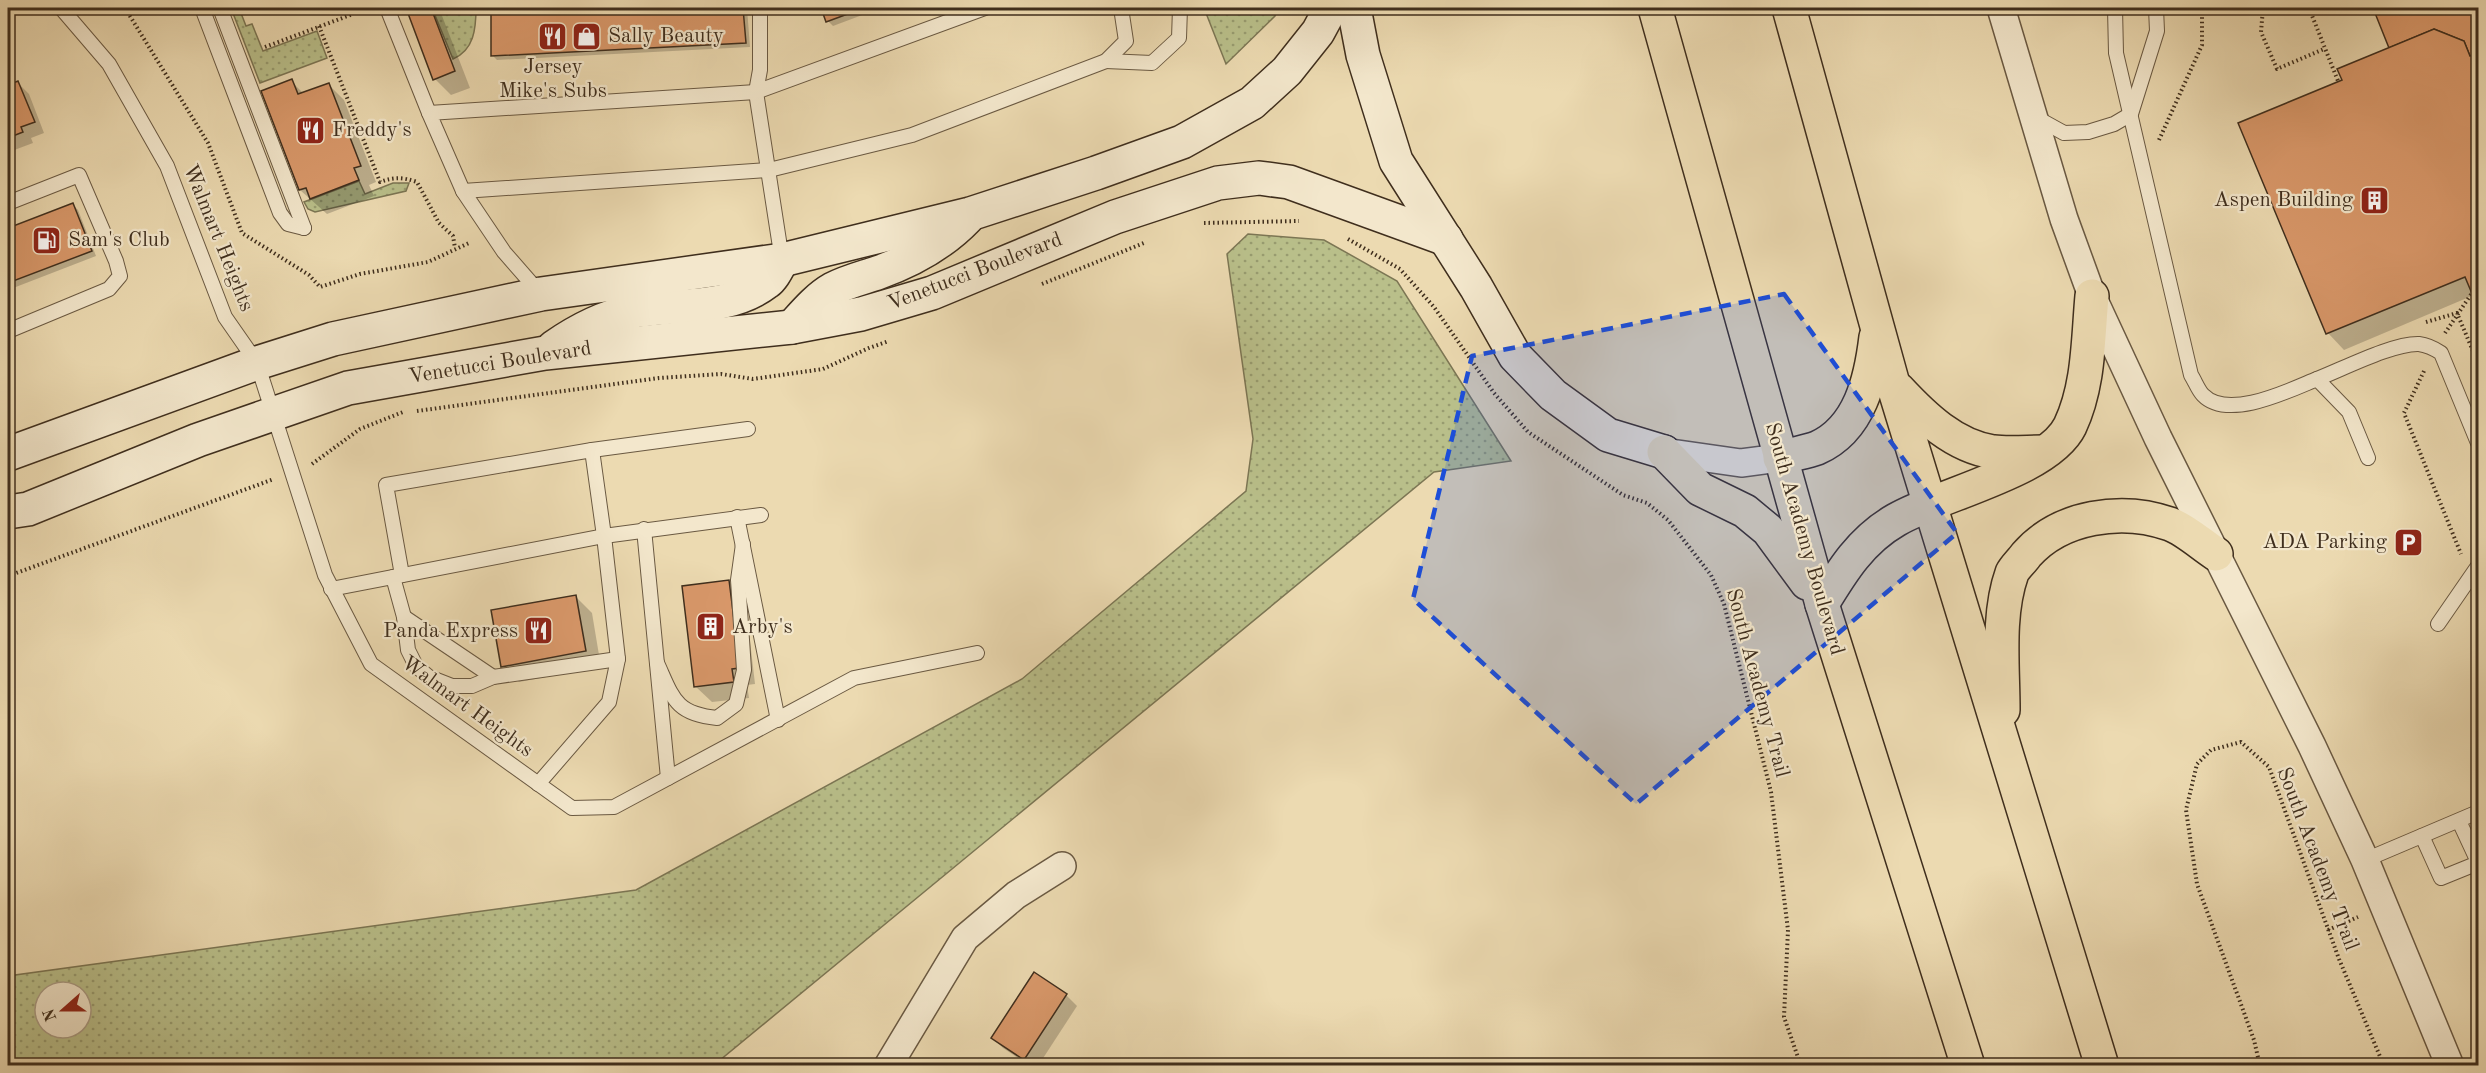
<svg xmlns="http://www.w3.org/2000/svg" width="2486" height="1073" font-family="'Old Standard TT',serif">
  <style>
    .grass { fill: url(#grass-dots); stroke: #7c7654; stroke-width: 1.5; fill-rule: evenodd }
    .shadow { fill: #0003 }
    .building { fill: #d9986a; stroke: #3f2e1d; stroke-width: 1.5 }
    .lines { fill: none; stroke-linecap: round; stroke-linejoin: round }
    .lane-casing { stroke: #6a5942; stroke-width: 16 }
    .street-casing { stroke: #6a5942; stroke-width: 30 }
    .secondary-casing { stroke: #3f2e1d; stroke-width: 36 }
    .highway-casing { stroke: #3f2e1d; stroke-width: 36 }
    .path { stroke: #3f2e1d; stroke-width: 4; stroke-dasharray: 1.5 3; stroke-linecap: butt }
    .lane { stroke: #f3e7cc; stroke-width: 14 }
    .street { stroke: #f3e7cc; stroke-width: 27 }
    .secondary { stroke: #f3e7cc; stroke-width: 33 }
    .highway { stroke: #ecdab1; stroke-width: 33 }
    .marked { fill: #1d4ed8; fill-opacity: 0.2; stroke: #1d4ed8; stroke-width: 4.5; stroke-dasharray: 12 8; stroke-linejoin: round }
    .labels { text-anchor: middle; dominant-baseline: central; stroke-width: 4.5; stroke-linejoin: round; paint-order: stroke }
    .poi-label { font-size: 21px; fill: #3f2e1d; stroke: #f3e7cc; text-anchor: start }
    .street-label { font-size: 21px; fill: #3f2e1d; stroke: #f3e7cc }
  </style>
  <defs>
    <pattern id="grass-dots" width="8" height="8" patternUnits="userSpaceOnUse" patternTransform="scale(1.5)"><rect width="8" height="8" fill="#b9bf8a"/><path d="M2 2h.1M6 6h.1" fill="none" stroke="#989c70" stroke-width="1.8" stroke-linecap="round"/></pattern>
  </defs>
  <rect width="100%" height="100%" fill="#ecdab1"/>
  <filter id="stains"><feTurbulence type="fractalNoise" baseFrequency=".00333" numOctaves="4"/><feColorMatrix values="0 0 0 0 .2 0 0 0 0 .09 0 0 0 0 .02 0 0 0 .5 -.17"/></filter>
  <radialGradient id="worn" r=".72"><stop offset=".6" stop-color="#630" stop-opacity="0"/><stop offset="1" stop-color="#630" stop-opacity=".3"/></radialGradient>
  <!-- grass -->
  <g class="grass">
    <path d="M231,8h8l7,18 6,-2 11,27 54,-20 10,27 -67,25z"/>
    <path d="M432,8h44c0,21 -2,42 -23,51z"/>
    <path d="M1204,8h75l-4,8 -49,48z"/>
    <path d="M359,181l6,13 28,-11h16l-3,8 -91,21 -7,-3 -4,-7z"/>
    <path d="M1248,234l76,6 73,41 114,180 -77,11 -720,593h-706v-89l628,-86 386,-211 224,-188 7,-52 -26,-185zM45,992h36v36h-36z"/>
  </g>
  <!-- shadow -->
  <g class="shadow">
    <path d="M407,8h32l31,80 -19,7 -16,-16z"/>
    <path d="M493,8h254l3,39 -253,13 -5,-5z"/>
    <path d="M823,8h58l-48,18 -5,-5z"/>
    <path d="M2290,8h18l-13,5z"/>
    <path d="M2375,8h103v297l-4,-10 -130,55 -16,-17 16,-253 47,-32z"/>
    <path d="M291,81l13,13 24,-10 16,16 32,82 -7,3 5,11 -47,18 -27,-24z"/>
    <path d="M18,83l11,11 15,39 -13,5 2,5 -24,9 -1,-65z"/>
    <path d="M73,205l5,5 18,46 -88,34v-60z"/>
    <path d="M729,582l16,16 10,86 -8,1 2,13 -37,4 -17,-16z"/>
    <path d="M576,597l16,16 9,54 -82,15 -17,-16z"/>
    <path d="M1034,974l32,21 11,11 -39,60h-8l-27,-18 -11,-11z"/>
  </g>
  <!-- building -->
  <g class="building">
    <path d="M406,8h25l24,63 -22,9z"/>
    <path d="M491,8h252l3,35 -255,13z"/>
    <path d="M821,8h43l-38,14z"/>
    <path d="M2373,8h105v45l-8,3 -6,-15 -30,-12 -45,19z"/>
    <path d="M2434,29l30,12 6,15 8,-3v255l-13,-31 -139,57 -88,-211 104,-43 -5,-11z"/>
    <path d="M292,79l6,15 31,-11 32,83 -7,2 5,12 -49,19 -4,-11 -7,2 -38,-99z"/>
    <path d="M18,81l17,41 -14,5 2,5 -15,6v-53z"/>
    <path d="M73,203l19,48 -84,32v-55z"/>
    <path d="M729,580l11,88 -8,1 2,13 -40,5 -12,-101z"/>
    <path d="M576,595l10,56 -85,16 -10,-57z"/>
    <path d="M1034,972l33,22 -43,66 -33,-22z"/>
  </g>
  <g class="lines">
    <defs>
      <g id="lane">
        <path d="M61,8l48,56 58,102 58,151 32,46 68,212 46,89 201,144 42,-1 240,-129 123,-25"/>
        <path d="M202,8l78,205 8,11 16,4"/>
        <path d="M220,8l84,220"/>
        <path d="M387,8l42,105"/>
        <path d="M760,8v62l-4,22 26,168"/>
        <path d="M985,8l-229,84 -327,21 34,78 306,-21 143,-35 194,-74 20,-20 -5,-33"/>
        <path d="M2115,8l1,45 75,322c4,6 7,15 12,20 25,26 87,-5 114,-16l32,33 19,46"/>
        <path d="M1106,61l46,2 27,-25 1,-30"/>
        <path d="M2035,117l29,16 24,-1 26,-8 17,-10 26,-83 -1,-23"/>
        <path d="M463,191l41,61 35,40"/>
        <path d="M8,203l71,-28 37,86 4,15 -11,13 -101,42"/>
        <path d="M2317,379c26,-10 76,-36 102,-35 8,1 16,5 22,9l37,90"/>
        <path d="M592,450l156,-21"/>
        <path d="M737,517l41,203"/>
        <path d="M644,529l24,249"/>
        <path d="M402,575l-16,-90 206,-35 12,86 157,-21"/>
        <path d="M393,577l11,40 4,33 8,16 13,11 23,9h20l21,-9 125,-18"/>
        <path d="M331,589l273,-53 14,123 -9,43 -71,82"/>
        <path d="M404,617l89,60"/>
        <path d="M2438,624l40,-58"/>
        <path d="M657,663c16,35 18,51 60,55l19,-14 8,-34 -6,-90 5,-36"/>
        <path d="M2459,821l19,41"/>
        <path d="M2422,836l19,42 37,-15"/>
        <path d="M2365,860l113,-48"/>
      </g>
      <g id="street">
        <path d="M2001,8l63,211 28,77 66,142 154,308 53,114 85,206"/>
        <path d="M1664,452l77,11 39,-5"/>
        <path d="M888,1066l77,-128 51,-43 46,-29"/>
      </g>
      <g id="secondary">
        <path d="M1354,8l9,47 33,106 80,126 39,69 38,39 55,40 56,17"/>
        <path d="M792,327c12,-13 25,-29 41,-38 13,-7 29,-11 44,-16 34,-12 65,-29 90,-55"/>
        <path d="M554,347c23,-16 47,-29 75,-35 45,-9 99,0 138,-30 6,-4 11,-15 15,-22"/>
        <path d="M8,454l249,-91 76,-24 208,-45 241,-34 188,-46 126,-41 86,-31 70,-39 35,-32 31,-39 13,-24"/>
        <path d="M8,512l20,-3 170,-69 150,-52 197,-35 247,-26 69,-13 71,-21 183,-76 103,-34 41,-5 30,4 157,57"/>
      </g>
      <g id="highway">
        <path d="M1655,8l167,596 146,462"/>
        <path d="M1789,8l104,376 209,682"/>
        <path d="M1898,389c26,28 56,57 95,63 17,2 35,0 51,0"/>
        <path d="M1664,452l36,37 45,22 23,19 39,53"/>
        <path d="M1780,458c12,-4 26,-6 37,-10 43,-19 54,-69 59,-111"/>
        <path d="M1822,604c20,-33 39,-64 74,-84 44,-26 152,-49 174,-94 19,-40 18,-86 22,-130"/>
        <path d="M2003,710c0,-44 -6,-95 9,-137 3,-6 10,-12 14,-18 34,-39 96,-48 144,-31 16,6 32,21 46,30"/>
      </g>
    </defs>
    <!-- lane casing -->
    <use href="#lane" class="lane-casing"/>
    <!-- street casing -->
    <use href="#street" class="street-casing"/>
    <!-- secondary casing -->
    <use href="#secondary" class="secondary-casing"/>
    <!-- highway casing -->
    <use href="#highway" class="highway-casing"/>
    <!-- path -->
    <g class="path">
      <path d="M125,8l83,135 34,90 67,42 11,12 40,-13 68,-12 41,-19"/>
      <path d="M2263,8l-2,24 16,37 47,-20"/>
      <path d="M2309,8l29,73"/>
      <path d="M319,26l61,156c13,-5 23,-5 37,0l22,41 14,13 2,12"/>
      <path d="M265,47l88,-33"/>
      <path d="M2159,140l43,-95v-37"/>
      <path d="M1204,223l95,-2"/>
      <path d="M1348,239l52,30 34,38 60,86 34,39 95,63 24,8 21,17 43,55 13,29 47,188 17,138 -4,87 17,49"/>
      <path d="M1042,284l102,-41"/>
      <path d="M2426,322l31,-9 21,50"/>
      <path d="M2445,333l27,-40"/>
      <path d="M2424,371l-20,42 57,141"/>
      <path d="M417,411l242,-33 62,-4 32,5 70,-10 46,-21 20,-7"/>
      <path d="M312,464l48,-35 43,-17"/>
      <path d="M8,576l266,-97"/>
      <path d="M2328,930l30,-13"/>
      <path d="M2260,1066l-6,-26 -57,-156 -11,-74 11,-46 14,-14 30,-8 28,25 70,192 45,107"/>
    </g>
    <!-- lane -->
    <use href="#lane" class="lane"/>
    <!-- street -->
    <use href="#street" class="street"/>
    <!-- secondary -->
    <use href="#secondary" class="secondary"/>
    <!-- highway -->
    <use href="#highway" class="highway"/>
  </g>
  <!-- marked area -->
  <path class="marked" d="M1784,294l173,239 -321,271 -223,-205 59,-243z"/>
  <!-- icons -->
  <defs>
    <symbol id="restaurant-square" viewBox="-11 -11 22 22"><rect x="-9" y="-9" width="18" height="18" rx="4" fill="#8f2418" stroke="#f3e7cc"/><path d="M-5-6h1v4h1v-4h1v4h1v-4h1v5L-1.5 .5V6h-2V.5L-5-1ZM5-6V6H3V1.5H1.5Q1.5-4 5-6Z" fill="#fff"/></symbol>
    <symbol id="shop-square" viewBox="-11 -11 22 22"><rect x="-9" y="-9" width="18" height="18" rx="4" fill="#8f2418" stroke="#f3e7cc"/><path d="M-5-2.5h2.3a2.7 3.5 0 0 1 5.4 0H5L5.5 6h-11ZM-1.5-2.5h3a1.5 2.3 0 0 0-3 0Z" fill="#fff"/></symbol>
    <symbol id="building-square" viewBox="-11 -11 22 22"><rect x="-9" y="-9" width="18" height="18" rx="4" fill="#8f2418" stroke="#f3e7cc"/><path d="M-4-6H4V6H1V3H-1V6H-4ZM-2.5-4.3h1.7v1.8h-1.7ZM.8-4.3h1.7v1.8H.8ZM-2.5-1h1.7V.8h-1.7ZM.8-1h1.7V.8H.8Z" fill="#fff"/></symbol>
    <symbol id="fuel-square" viewBox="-11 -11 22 22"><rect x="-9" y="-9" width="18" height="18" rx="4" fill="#8f2418" stroke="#f3e7cc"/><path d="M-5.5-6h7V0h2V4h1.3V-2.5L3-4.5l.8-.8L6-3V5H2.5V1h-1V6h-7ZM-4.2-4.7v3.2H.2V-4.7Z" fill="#fff"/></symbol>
    <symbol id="parking-square" viewBox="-11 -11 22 22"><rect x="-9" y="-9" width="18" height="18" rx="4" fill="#8f2418" stroke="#f3e7cc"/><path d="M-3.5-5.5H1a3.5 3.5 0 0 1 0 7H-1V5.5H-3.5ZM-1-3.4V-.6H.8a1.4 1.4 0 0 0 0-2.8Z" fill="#fff"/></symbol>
  </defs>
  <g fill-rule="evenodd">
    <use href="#restaurant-square" x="536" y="20" width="33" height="33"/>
    <use href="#shop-square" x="570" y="20" width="33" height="33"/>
    <use href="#restaurant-square" x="294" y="114" width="33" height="33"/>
    <use href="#building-square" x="2358" y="184" width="33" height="33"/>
    <use href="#fuel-square" x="30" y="224" width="33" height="33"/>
    <use href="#parking-square" x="2392" y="526" width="33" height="33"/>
    <use href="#building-square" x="694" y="610" width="33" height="33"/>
    <use href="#restaurant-square" x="522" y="614" width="33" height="33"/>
  </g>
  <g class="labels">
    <!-- poi labels -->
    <g class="poi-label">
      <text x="608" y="36">Sally Beauty</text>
      <text x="553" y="67" text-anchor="middle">Jersey<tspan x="553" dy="24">Mike's Subs</tspan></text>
      <text x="332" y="130">Freddy's</text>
      <text x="2353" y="200" text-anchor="end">Aspen Building</text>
      <text x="68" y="240">Sam's Club</text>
      <text x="2387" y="542" text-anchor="end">ADA Parking</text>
      <text x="732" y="627">Arby's</text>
      <text x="518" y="631" text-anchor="end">Panda Express</text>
    </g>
    <!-- street labels -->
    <g class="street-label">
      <text transform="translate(218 238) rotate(68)">Walmart Heights</text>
      <text transform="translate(975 272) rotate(-21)">Venetucci Boulevard</text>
      <text transform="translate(500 363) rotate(-9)">Venetucci Boulevard</text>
      <text transform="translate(1804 539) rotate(74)">South Academy Boulevard</text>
      <text transform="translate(1757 683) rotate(75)">South Academy Trail</text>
      <text transform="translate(467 707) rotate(36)">Walmart Heights</text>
      <text transform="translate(2317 859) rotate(69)">South Academy Trail</text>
    </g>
  </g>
  <!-- margin -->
  <rect width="2486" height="1073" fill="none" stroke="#ecdab1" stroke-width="30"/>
  <rect x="9" y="9" width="2468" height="1055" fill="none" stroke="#3f2e1d" stroke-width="3"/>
  <rect x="15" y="15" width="2456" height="1043" fill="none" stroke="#3f2e1d" stroke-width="1.5"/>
  <!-- north arrow -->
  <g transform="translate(63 1010) rotate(249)"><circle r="28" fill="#f3e7cc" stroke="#ab9d86" stroke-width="1.5"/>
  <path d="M0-4.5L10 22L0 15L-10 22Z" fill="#8f2418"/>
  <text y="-9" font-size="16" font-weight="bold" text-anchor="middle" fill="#3f2e1d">N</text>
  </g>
  <rect width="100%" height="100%" filter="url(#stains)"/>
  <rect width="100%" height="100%" fill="url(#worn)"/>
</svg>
